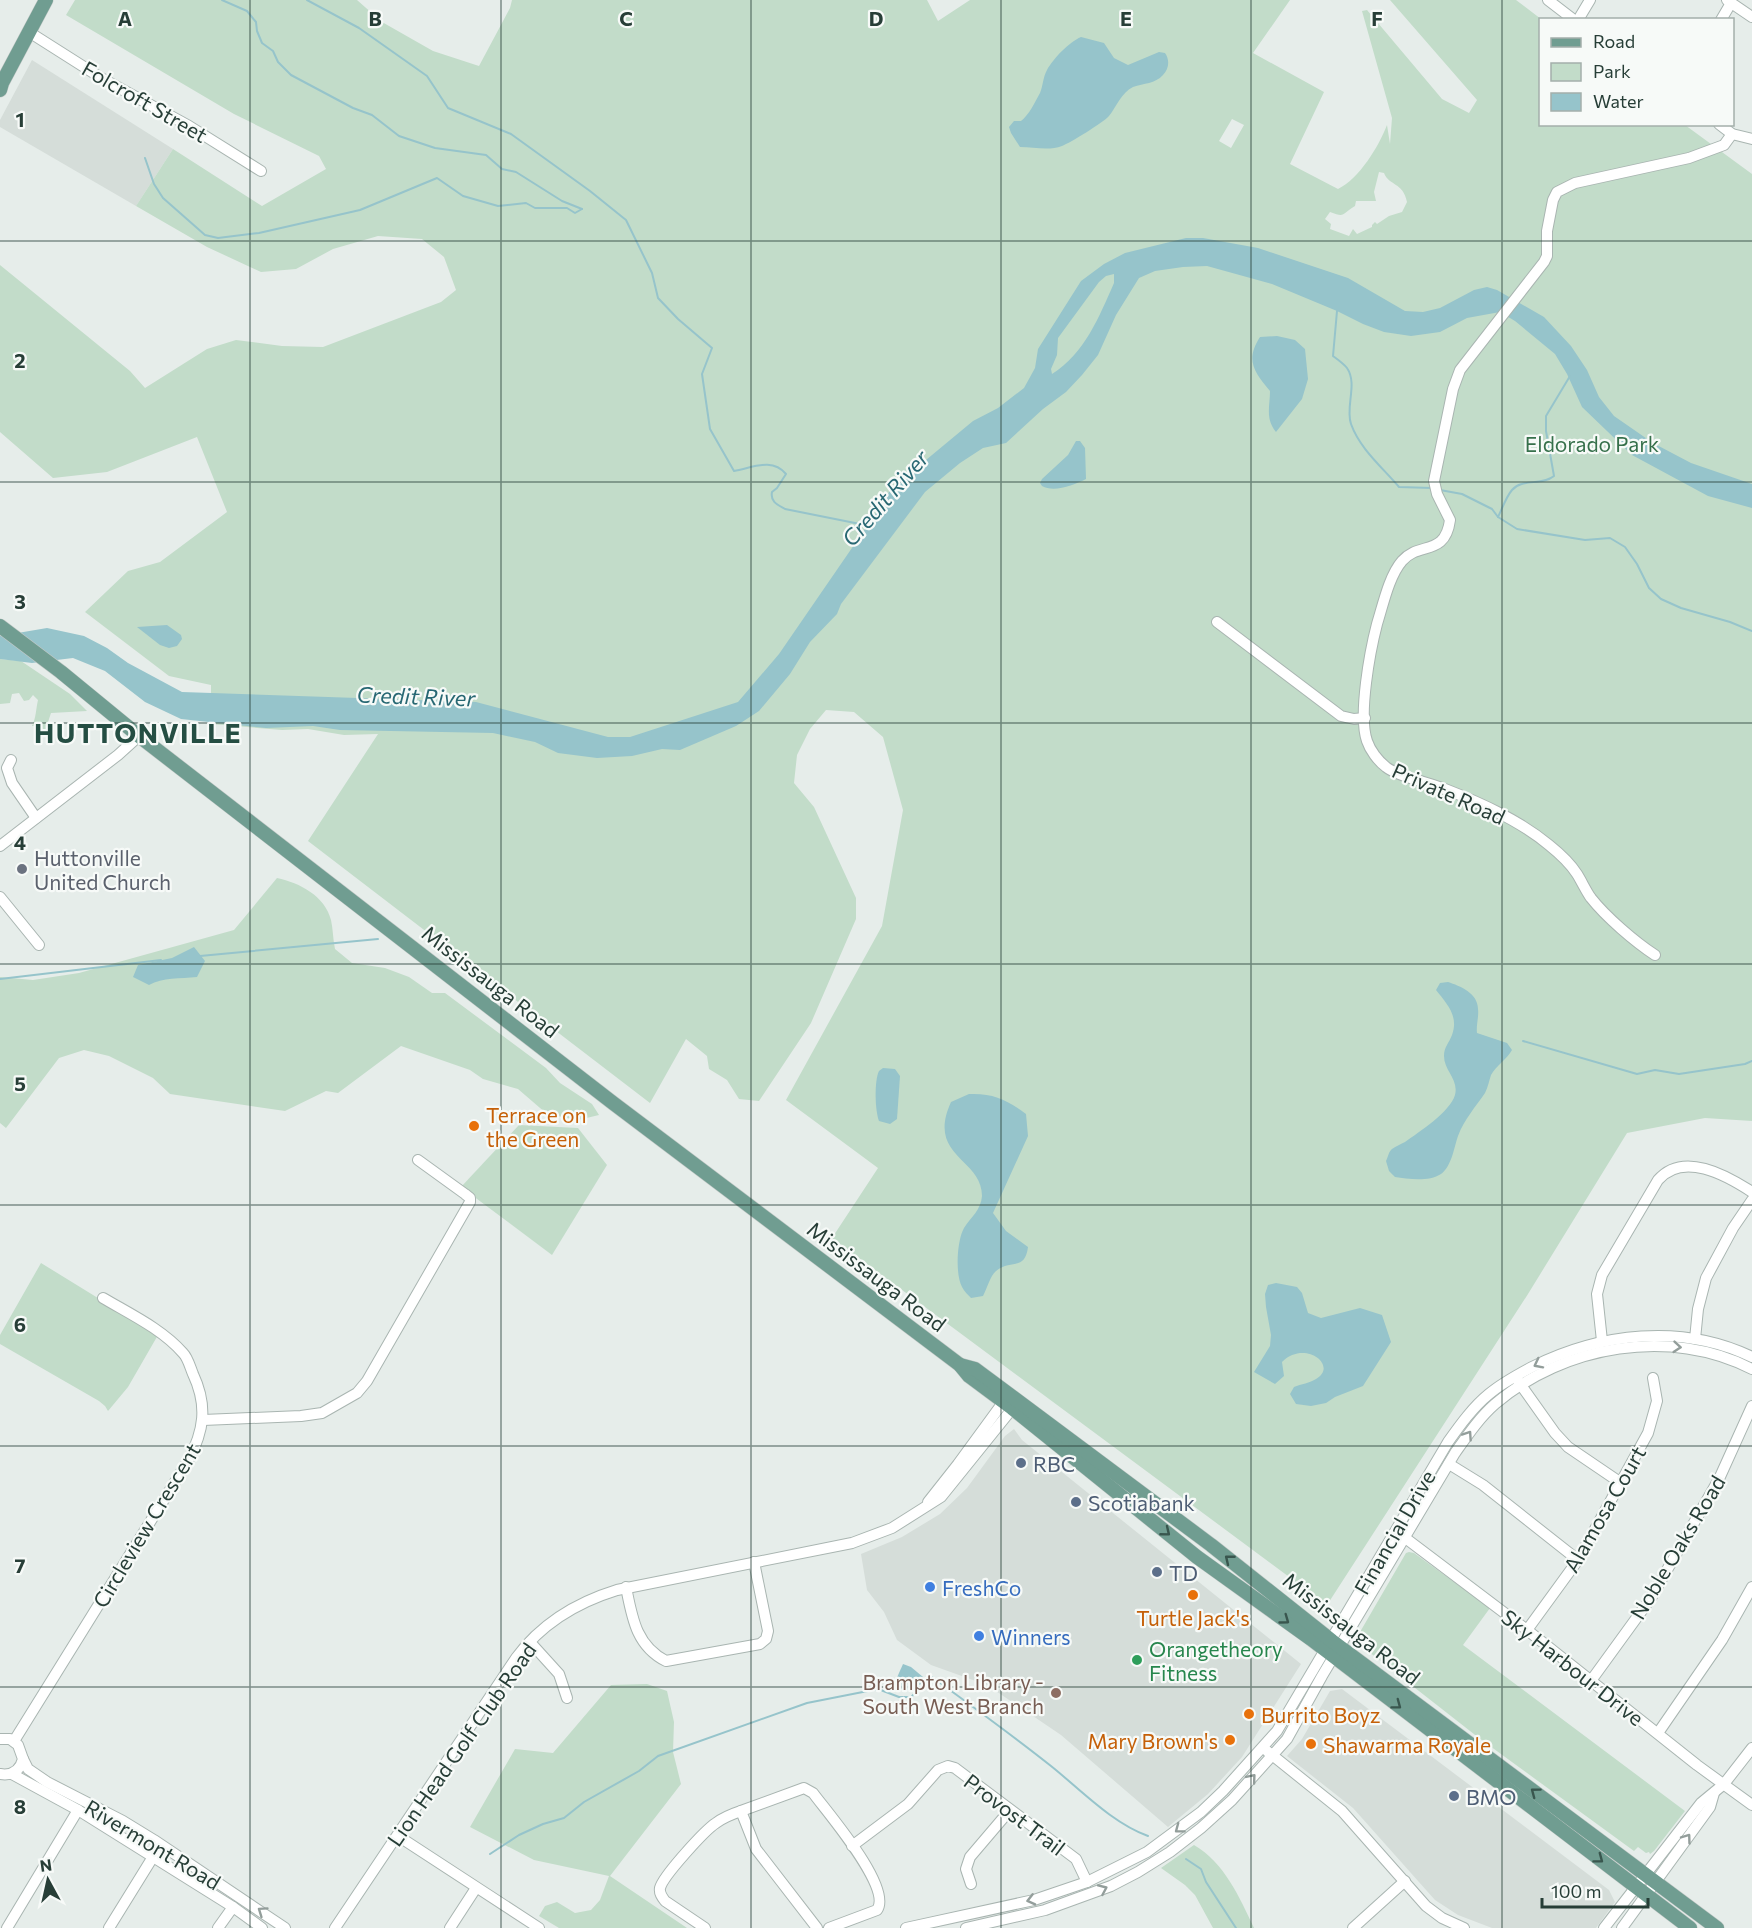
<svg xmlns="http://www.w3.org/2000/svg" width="1752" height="1928" font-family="Commissioner,sans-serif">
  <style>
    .built { fill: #d5ddd9 }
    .green { fill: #c2dcc9; fill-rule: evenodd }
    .water { fill: #96c4cb; fill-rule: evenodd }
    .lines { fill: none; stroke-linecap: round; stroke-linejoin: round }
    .stream { stroke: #96c4cb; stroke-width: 2 }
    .minor-casing { stroke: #a9b5b1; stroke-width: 12 }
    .major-casing { stroke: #c3c9c7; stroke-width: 15 }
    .minor { stroke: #fff; stroke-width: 10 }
    .major { stroke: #709d91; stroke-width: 14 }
    .oneway { stroke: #939e9b }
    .oneway2 { stroke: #39564e }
    .grid { fill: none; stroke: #273e37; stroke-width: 1.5; stroke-opacity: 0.55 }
    .worship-dot { fill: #6b7280; stroke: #f7faf8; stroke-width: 2 }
    .food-dot { fill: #e8710a; stroke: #f7faf8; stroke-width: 2 }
    .service-dot { fill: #5c6f8a; stroke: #f7faf8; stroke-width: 2 }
    .shop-dot { fill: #3f7fe0; stroke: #f7faf8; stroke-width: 2 }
    .leisure-dot { fill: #2e9e5b; stroke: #f7faf8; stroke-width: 2 }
    .education-dot { fill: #8d6e63; stroke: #f7faf8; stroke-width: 2 }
    .labels { text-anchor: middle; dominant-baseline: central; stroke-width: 4.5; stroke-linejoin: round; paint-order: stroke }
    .street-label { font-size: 21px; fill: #273e37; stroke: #f7faf8 }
    .park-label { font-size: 21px; fill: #36704b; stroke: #f7faf8 }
    .worship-label { font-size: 21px; fill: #5b616d; stroke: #f7faf8; text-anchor: start }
    .food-label { font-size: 21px; fill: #c56008; stroke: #f7faf8; text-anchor: start }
    .service-label { font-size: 21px; fill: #4e5e75; stroke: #f7faf8; text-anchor: start }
    .shop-label { font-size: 21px; fill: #366cbe; stroke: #f7faf8; text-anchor: start }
    .leisure-label { font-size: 21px; fill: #27864d; stroke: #f7faf8; text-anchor: start }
    .education-label { font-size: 21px; fill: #785e54; stroke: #f7faf8; text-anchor: end }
    .water-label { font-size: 22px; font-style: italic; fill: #286873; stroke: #f7faf8 }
    .district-label { font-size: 27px; font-weight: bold; letter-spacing: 1.5px; fill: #254e43; stroke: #f7faf8 }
    .grid-label { font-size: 20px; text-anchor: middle; font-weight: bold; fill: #273e37; stroke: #f7faf8; stroke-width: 4.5; stroke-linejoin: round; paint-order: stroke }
  </style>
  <rect width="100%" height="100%" fill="#e6edea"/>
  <!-- built -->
  <g class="built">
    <path d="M32,60l141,89 -37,57 -136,-79v-7z"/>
    <path d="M1014,1429l8,11 279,224 -59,93 -34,37 -40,33 -107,-92 -74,-50 -56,-20 -34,-25 -13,-28 -17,-22 -6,-36 41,-17 38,-23 27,-26 38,-52z"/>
    <path d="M1342,1689l267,201 6,12 -19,26h-104l-34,-13 -23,-15 -82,-92 -66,-52 15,-17 28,-48z"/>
  </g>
  <!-- green -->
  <g class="green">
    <path d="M75,0h282l25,22 51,29 46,15 31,-58 2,-8h415l11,21 32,-21h320l-37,53 71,39 -34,72 48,25c21,-10 41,-43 49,-64l3,19 2,-26 -30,-107 5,-1 75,89 27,14 8,-13 -87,-100h126l25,19 -1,105 145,1 67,49v947l-47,-3 -78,15 -99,161 -201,311 -495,-367 46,-70 -92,-68 96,-174 21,-116 -20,-73 -29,-25 -28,-2 -16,19 -13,26 -3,28 20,24 42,91v21l-45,104 -52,78 -20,-2 -12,-19 -18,-11 -2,-13 -21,-17 -36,64 -342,-262 70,-107 -34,1 -36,-6 -26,1 -71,-6v-39l-42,-9 -84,-64 43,-41 32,-9 67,-50 -30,-75 -90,35 -54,6 -53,-46v-167l130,106 15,17 62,-39 29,-9 46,6 41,1 118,-45 15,-12 -12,-33 -22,-18 -44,-3 -45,13 -37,20 -35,3 -54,-25 -71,-41 37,-57 89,57 64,-37 -7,-13 -85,-42 -168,-99zM1232,119l12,6 -13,23 -12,-7zM1379,172l5,1c5,13 19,9 23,29l-5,10 -13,4 -12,8 -2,-2 -3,3v2l-15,7 -4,-5 -4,7 -19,-7 1,-5 -6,-5 5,-7c16,6 11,2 25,-6l1,-5h20l-2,-9z"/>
    <path d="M0,659l21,2 49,33 17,17 -36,2 -4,12v10l-6,-8 -9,-1c4,-7 4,-18 6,-26l-5,-5 -4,5 -5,1 -5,-8 -7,1 -2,9 -10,1z"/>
    <path d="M277,878c23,5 48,18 54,42 2,9 2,20 4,29l17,14 33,5 24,9 23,16h13l101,75 14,15 32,21 7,11 -21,5 -31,-6 -29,-25 -35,-10 -13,-9 -69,-24 -63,47 -12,-2 -41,20 -115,-17 -17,-16 -44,-22 -25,-6 -25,8 -53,70 -6,-5v-146l33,3 46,-7 155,-43z"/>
    <path d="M519,1125l59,3 29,37 -55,90 -91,-68z"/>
    <path d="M41,1263l117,72 -30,52 -20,24 -3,-5 -6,-5 -99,-57v-9z"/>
    <path d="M1409,1552l5,1 76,55 -27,37 222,166 -31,40 -4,3 -1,-2 -3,1 -8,-6 -4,4 -155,-113 -115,-90 2,-3 -5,-4 -1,-9 46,-79z"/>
    <path d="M647,1684l20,7 7,31 -1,30 8,32 -71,92 77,52h-128l-20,-12 6,-10 12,-4 18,11 16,-3 9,-10 9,-24 -75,-16 -64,-33 45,-78 38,4 58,-68z"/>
    <path d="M1194,1845c30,17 46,53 60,83h-41l-18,-33 -10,-10 -24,-17z"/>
  </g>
  <!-- water -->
  <g class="water">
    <path d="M1081,37l23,6 10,15 14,7 31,-13 6,1c5,7 4,16 -2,22 -8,9 -19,8 -30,12 -12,6 -16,19 -24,29 -5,6 -39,27 -47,30 -13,5 -28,1 -42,1l-9,-14 -2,-6 5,-6h7c8,-6 14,-19 19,-28 3,-7 3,-16 7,-23 6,-11 22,-28 34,-33z"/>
    <path d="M1186,238h17l55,10 90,30 57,33 18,1 17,-4 34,-18 13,-3 10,3 47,27 27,29 16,24 12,27 15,19 39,27 38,20 61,21v24l-44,-12 -76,-41 -50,-48 -15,-33 -12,-20 -40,-33 -15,-9 -33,6 -27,14 -29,4 -27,-4 -21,-8 -26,-13 -65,-27 -65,-18 -24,1 -28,4 -16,7 -23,37 -18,40 -16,20 -16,17 -23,17 -37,34 -23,5 -23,15 -35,29 -84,112 -4,10 -27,28 -20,32 -31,37 -23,15 -56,24 -18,-1 -30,7 -35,2 -39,-5 -23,-11 -42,-9 -153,-3 -27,-4 -47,2 -85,-9 -36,-17 -40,-31 -32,-13 -41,5 -32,-4v-23l47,-8 37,8 23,12 21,15 54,29 294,10 132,35h22l108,-35 41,-48 97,-141 15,-24 82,-68 25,-13 26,-20 11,-20 3,-19 43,-68 23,-17 21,-11zM1114,274v9c-15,34 -29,70 -62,91l-1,-5 6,-14 1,-17 41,-56 7,-6z"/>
    <path d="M1277,336l18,4 10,9 3,30 -6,20 -26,33c-11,-13 -6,-26 -6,-41 -16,-19 -25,-31 -10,-54z"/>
    <path d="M1076,441h4l5,7 1,31c-12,6 -32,14 -44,7l-2,-3 2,-4 26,-24z"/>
    <path d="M167,625l14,10 1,4 -5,7 -8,2 -9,-3 -23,-18z"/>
    <path d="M194,947l11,14 -8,16c-17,2 -34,0 -48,8l-16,-8 5,-12 34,-7z"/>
    <path d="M1448,982c12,4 30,11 30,27 1,8 -2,16 -1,24l30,10 5,7c-5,9 -16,16 -21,25 -2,6 -3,12 -6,18 -9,13 -21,27 -27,43 -4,11 -6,30 -17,38 -12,8 -33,5 -46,3l-6,-6 -3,-10c2,-4 3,-10 6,-12 4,-3 9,-5 13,-7 14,-10 45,-30 50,-47 4,-16 -11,-24 -11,-39 0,-9 5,-13 8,-21 7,-19 -5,-31 -16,-45l4,-7z"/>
    <path d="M883,1068l12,1 5,7 -3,43 -7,5 -11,-3c-4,-10 -5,-40 0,-50z"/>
    <path d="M969,1094c25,-1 38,6 57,20l2,22 -35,77 13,18 22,16c-3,24 -17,12 -32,24 -6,5 -9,18 -13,25l-12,2c-3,-3 -7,-7 -9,-11 -7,-13 -5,-47 2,-59 7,-11 17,-18 18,-32 0,-38 -56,-39 -31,-94z"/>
    <path d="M1276,1283l21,4 5,6 6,20 13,5 39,-10 22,7 9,27 -28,44 -28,11 -9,6 -15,3 -15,-2 -6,-10 4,-7c7,-3 16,-4 22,-8 23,-13 -11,-40 -34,-17l2,14 -9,8 -21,-12 16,-26 1,-11 -5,-28 -1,-13 3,-9z"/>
    <path d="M903,1664l8,3 12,10 -2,7 -11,6 -10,-1 -5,-7z"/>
  </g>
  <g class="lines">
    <!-- stream -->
    <g class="stream">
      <path d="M222,0l25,11 9,11 1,9 5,12 11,8 5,11 13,13 62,33 19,7 27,21 36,12 51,7 16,14 14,3 46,29 20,8"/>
      <path d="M307,0l52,28 68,48 21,32 63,26 79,57 36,29 26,53 6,25 20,21 34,29 -10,26 8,55 24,42c18,-3 38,-14 52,3l-9,14 -5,4c-2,10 6,13 13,17l85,17"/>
      <path d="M145,158l9,26 9,14 42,37 13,3 41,-5 101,-23 77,-32 26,18 35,10 28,-3 9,5h32l8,5 7,-4"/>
      <path d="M1337,311l-4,45c4,3 11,8 14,12 11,16 -2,39 4,56 9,25 31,43 48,63l33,1"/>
      <path d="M1440,490l22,4 30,15 6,8 19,12 68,11 25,-2 15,9 12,17 12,24 12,11 20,9 49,14 22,9"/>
      <path d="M1498,517c4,-8 8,-20 14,-27 10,-12 30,-4 42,-14l-8,-45v-15l24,-40"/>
      <path d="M200,956l178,-17"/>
      <path d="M0,979l161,-19"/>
      <path d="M1523,1041l114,33 18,-4 24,4 66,-10 7,-3"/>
      <path d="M490,1854l29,-19 24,-11 21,-6 20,-16 55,-31 19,-15 149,-53 71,-14 21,8h12l21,-20c40,29 80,58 119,89 30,24 61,57 97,70"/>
      <path d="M1186,1859l15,10 5,13 30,46"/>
    </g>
    <defs>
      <g id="minor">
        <path d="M1548,0l26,20"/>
        <path d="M1727,0l25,17"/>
        <path d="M1578,20l12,-20"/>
        <path d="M1721,20l10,-17"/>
        <path d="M29,32l74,47 86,47 72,45"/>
        <path d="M1719,124l13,10 20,5"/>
        <path d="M1217,622l124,94 13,3 11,-1"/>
        <path d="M11,760l-4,8 5,15 24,35"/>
        <path d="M0,846l118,-91 21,-19"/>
        <path d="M0,897l39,48"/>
        <path d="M1655,955c-20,-13 -49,-38 -64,-57 -5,-7 -9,-16 -14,-24 -7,-11 -18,-21 -28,-29 -30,-25 -68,-42 -104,-56 -15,-6 -48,-13 -59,-22 -8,-6 -16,-17 -19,-26 -9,-26 3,-90 10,-117 6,-19 12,-48 25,-63 17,-20 43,-4 48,-41l-13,-26 -3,-13 19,-92 7,-19 84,-108 3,-6v-25l6,-31 4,-8 18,-9 114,-25 35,-13 8,-11"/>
        <path d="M1695,1339l3,-30 8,-31 27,-50 19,-28"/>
        <path d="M1602,1341l-5,-47 5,-19 56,-95c25,-29 68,-5 94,12"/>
        <path d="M1518,1381l37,52 13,14 53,36"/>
        <path d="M203,1420l98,-4 21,-3 35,-20 10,-12 103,-179v-4l-5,-4 -47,-34"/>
        <path d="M1449,1464l34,21 95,75"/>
        <path d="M928,1502l30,-38 49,-67"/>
        <path d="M1400,1534l127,96 170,135 55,40"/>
        <path d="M626,1587c6,30 10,59 40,74l94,-17 6,-5 2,-8 -14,-69"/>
        <path d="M1527,1630l51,-70 70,-127 9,-32 -4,-23"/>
        <path d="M530,1642l29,32 8,24"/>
        <path d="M1590,1682l61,-84 68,-119 33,-73"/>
        <path d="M1658,1733l64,-93 30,-53"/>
        <path d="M0,1739h10l8,6 5,14c-3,12 -11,17 -23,15"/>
        <path d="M14,1741l174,-280c16,-30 20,-55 5,-87 -3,-7 -5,-16 -10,-21 -21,-24 -53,-39 -80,-55"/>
        <path d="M1267,1751l75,60 84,95 16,12 22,10"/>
        <path d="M23,1759l5,10 19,13 76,39 31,19 131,88"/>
        <path d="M12,1774l66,36 155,97 29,21"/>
        <path d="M398,1836l141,92"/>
        <path d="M852,1846l56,-42 30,-34 10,-4 7,2 121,91 11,23"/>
        <path d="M971,1884l-5,-15 4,-12 40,-47"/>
        <path d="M7,1928l71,-118"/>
        <path d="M109,1928l47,-76"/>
        <path d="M218,1928l15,-21"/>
        <path d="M335,1928l181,-270c25,-34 62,-56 101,-68l235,-47 40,-15 49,-31 75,-93"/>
        <path d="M450,1928l26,-40"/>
        <path d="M705,1928l-40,-27c-3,-4 -6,-8 -5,-13 3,-12 45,-58 56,-65 8,-6 16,-9 25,-12"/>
        <path d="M817,1928l-61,-79 -15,-38 63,-23 9,5c14,19 80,95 64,117l-48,18"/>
        <path d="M906,1928l128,-28 53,-18 60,-30 54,-40 22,-21 54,-60 171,-289c12,-17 25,-35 41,-48 13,-11 28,-19 43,-27 68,-34 150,-44 220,-10"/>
        <path d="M966,1928l79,-18 66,-24 27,-14 32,-20 31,-24 31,-28 55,-61 35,-63 133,-223c12,-17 24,-35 40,-49 69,-59 176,-77 257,-35"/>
        <path d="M1353,1928l52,-47"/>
        <path d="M1604,1928l97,-125 23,-19 28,-36"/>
        <path d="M1622,1928l88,-121 4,-14"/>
      </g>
      <g id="major">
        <path d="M0,90l2,-7 44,-83"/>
        <path d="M0,626l61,46 78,64 474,367 347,262 9,11 43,32 185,149 114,82 379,289"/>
        <path d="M960,1365l15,4 236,176 121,96 385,287"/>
      </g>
    </defs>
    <!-- minor casing -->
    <use href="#minor" class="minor-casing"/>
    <!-- major casing -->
    <use href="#major" class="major-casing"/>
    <!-- minor -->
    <use href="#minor" class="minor"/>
    <!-- major -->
    <use href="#major" class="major"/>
  </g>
  <!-- one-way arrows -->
  <defs><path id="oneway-chevron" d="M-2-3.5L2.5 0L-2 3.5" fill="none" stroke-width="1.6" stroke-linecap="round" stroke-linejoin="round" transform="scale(1.5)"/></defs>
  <g class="oneway">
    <use href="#oneway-chevron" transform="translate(1677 1347) rotate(5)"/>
    <use href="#oneway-chevron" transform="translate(1538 1364) rotate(153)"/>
    <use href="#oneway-chevron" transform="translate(1468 1435) rotate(-56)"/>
    <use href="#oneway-chevron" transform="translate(1252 1778) rotate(-50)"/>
    <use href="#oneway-chevron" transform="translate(1179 1829) rotate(143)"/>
    <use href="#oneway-chevron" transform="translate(1687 1838) rotate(-54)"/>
    <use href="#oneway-chevron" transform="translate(1103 1889) rotate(-24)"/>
    <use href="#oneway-chevron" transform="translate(1031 1900) rotate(166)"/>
    <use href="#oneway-chevron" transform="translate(262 1911) rotate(-145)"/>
  </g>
  <g class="oneway2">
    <use href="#oneway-chevron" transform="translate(1166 1532) rotate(39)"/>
    <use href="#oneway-chevron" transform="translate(1229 1559) rotate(-141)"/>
    <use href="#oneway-chevron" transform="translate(1285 1620) rotate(36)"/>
    <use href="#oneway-chevron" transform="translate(1397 1705) rotate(37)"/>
    <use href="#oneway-chevron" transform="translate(1535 1792) rotate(-143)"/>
    <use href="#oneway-chevron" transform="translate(1599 1859) rotate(37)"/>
  </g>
  <!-- grid -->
  <path class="grid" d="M250,0v1928M501,0v1928M751,0v1928M1001,0v1928M1251,0v1928M1502,0v1928M0,241h1752M0,482h1752M0,723h1752M0,964h1752M0,1205h1752M0,1446h1752M0,1687h1752"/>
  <!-- markers -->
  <circle class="worship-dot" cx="22" cy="869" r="6"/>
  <g class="food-dot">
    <circle cx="474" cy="1126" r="6"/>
    <circle cx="1193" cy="1595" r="6"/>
    <circle cx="1249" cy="1714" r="6"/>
    <circle cx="1230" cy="1740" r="6"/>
    <circle cx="1311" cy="1744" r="6"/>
  </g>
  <g class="service-dot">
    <circle cx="1021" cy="1463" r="6"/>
    <circle cx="1076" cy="1502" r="6"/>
    <circle cx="1157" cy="1572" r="6"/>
    <circle cx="1454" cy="1796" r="6"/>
  </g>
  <g class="shop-dot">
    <circle cx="930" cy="1587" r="6"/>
    <circle cx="979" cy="1636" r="6"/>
  </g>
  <circle class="leisure-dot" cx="1137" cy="1660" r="6"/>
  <circle class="education-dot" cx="1056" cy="1693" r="6"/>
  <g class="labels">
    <!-- street labels -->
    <g class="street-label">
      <text transform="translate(145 101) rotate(30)">Folcroft Street</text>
      <text transform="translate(1449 793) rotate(24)">Private Road</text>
      <text transform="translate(491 981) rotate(38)">Mississauga Road</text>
      <text transform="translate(877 1276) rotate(37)">Mississauga Road</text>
      <text transform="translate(1604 1509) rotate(-60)">Alamosa Court</text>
      <text transform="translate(146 1525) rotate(-59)">Circleview Crescent</text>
      <text transform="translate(1394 1532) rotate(-60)">Financial Drive</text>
      <text transform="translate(1677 1547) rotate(-59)">Noble Oaks Road</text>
      <text transform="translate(1352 1628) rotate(38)">Mississauga Road</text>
      <text transform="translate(1573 1667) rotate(38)">Sky Harbour Drive</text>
      <text transform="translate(461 1744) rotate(-55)">Lion Head Golf Club Road</text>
      <text transform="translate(1015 1814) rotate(37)">Provost Trail</text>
      <text transform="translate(153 1844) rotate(31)">Rivermont Road</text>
    </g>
    <!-- park labels -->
    <g class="park-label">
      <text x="1592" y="443">Eldorado Park</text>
    </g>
    <!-- worship labels -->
    <g class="worship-label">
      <text x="34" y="857">Huttonville<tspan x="34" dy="24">United Church</tspan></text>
    </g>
    <!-- food labels -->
    <g class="food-label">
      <text x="486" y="1114">Terrace on<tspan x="486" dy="24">the Green</tspan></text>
      <text x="1193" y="1617" text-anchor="middle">Turtle Jack's</text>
      <text x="1261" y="1714">Burrito Boyz</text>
      <text x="1218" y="1740" text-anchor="end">Mary Brown's</text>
      <text x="1323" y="1744">Shawarma Royale</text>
    </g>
    <!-- service labels -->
    <g class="service-label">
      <text x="1033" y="1463">RBC</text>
      <text x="1088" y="1502">Scotiabank</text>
      <text x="1169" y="1572">TD</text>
      <text x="1466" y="1796">BMO</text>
    </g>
    <!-- shop labels -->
    <g class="shop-label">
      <text x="942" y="1587">FreshCo</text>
      <text x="991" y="1636">Winners</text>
    </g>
    <!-- leisure labels -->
    <g class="leisure-label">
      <text x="1149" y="1648">Orangetheory<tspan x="1149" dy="24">Fitness</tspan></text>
    </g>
    <!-- education labels -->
    <g class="education-label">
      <text x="1044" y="1681">Brampton Library -<tspan x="1044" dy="24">South West Branch</tspan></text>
    </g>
    <!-- water labels -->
    <g class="water-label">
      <text transform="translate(885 498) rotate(-49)">Credit River</text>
      <text transform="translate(416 696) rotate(2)">Credit River</text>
    </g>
    <!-- district labels -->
    <g class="district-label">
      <text x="138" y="732">HUTTONVILLE</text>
    </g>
  </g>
  <g class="grid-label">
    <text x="125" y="26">A</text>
    <text x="375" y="26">B</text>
    <text x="626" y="26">C</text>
    <text x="876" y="26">D</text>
    <text x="1126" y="26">E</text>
    <text x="1377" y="26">F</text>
    <text x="20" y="127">1</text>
    <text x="20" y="368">2</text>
    <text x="20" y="609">3</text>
    <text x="20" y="850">4</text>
    <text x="20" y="1091">5</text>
    <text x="20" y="1332">6</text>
    <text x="20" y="1573">7</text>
    <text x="20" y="1814">8</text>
  </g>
  <!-- legend -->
  <rect x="1539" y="18" width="195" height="108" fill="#f7faf8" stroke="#a4afab" stroke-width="1.5"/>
  <rect x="1551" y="38" width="30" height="9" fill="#709d91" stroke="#a4afab" stroke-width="1.5"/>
  <text x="1593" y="48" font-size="18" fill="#273e37">Road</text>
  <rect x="1551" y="63" width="30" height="18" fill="#c2dcc9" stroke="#a4afab" stroke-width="1.5"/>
  <text x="1593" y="78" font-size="18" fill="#273e37">Park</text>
  <rect x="1551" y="93" width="30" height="18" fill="#96c4cb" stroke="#a4afab" stroke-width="1.5"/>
  <text x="1593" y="108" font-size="18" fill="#273e37">Water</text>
  <!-- north arrow -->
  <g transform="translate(48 1880) rotate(352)" stroke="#f7faf8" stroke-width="4.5" paint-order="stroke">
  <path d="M0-4.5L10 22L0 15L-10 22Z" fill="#273e37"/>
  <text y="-9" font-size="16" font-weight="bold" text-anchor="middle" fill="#273e37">N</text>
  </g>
  <!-- scale -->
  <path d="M1542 1898v9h106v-9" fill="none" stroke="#273e37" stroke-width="3"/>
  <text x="1551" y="1898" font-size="18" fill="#273e37" stroke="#f7faf8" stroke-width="4.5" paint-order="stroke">100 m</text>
</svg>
